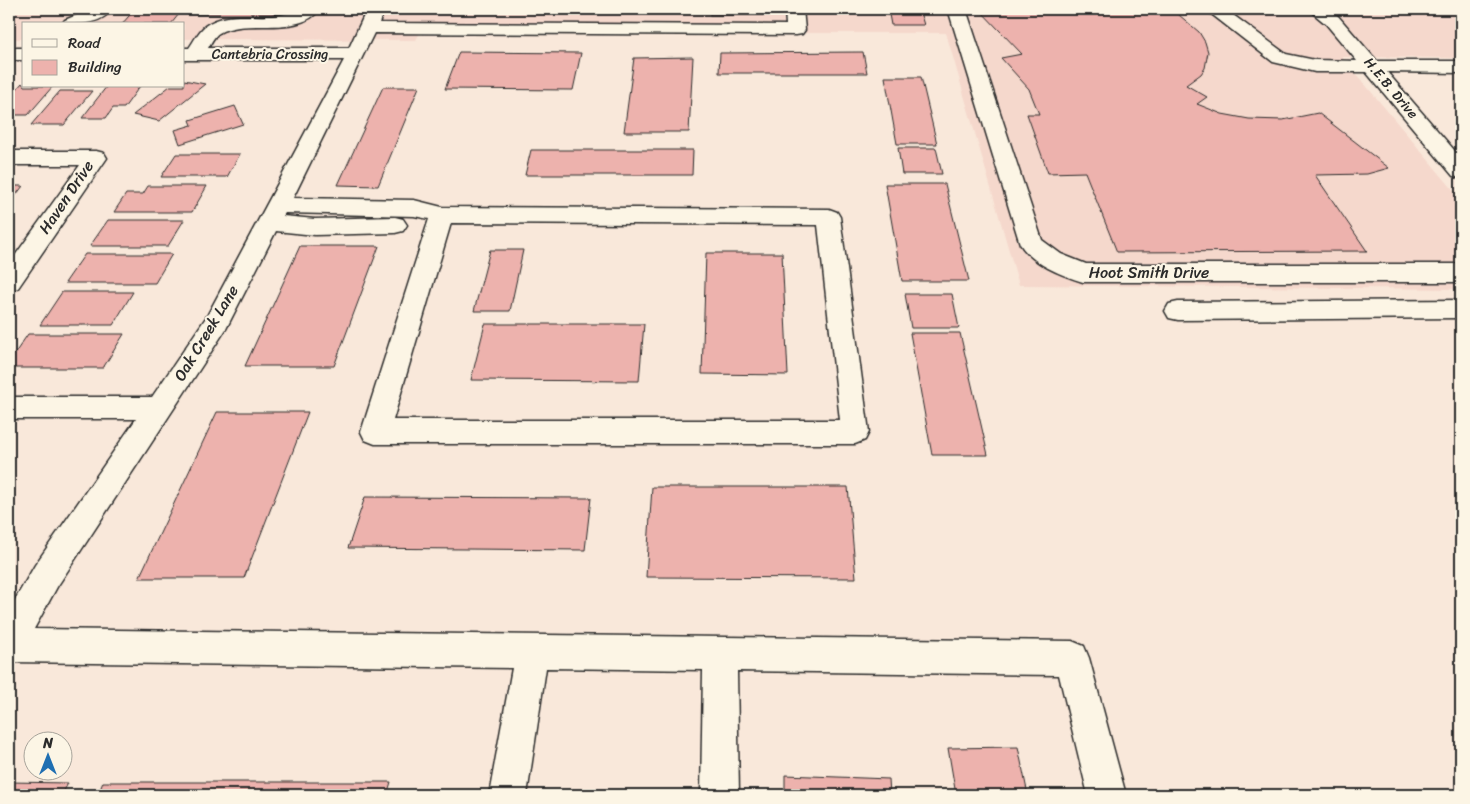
<svg xmlns="http://www.w3.org/2000/svg" width="1470" height="804" font-family="Sriracha,sans-serif">
  <style>
    .built { fill: #f5d8cc }
    .building { fill: #edb2ad; stroke: #2b2b2b }
    .lines { fill: none; stroke-linecap: round; stroke-linejoin: round }
    .minor-casing { stroke: #2b2b2b; stroke-width: 3 }
    .minor { fill: #fcf5e5; fill-rule: evenodd }
    .labels { text-anchor: middle; dominant-baseline: central; stroke-width: 4; stroke-linejoin: round; paint-order: stroke }
    .far-street-label { font-size: 14px; fill: #2b2b2b; stroke: #fcf5e5 }
    .street-label { font-size: 16px; fill: #2b2b2b; stroke: #fcf5e5 }
  </style>
  <rect width="100%" height="100%" fill="#f9e8da"/>
  <filter id="ink" filterUnits="userSpaceOnUse"><feTurbulence type="fractalNoise" baseFrequency=".02" numOctaves="2"/><feDisplacementMap in="SourceGraphic" scale="10" xChannelSelector="R" yChannelSelector="G"/><feConvolveMatrix kernelMatrix="1 2 1 2 8 2 1 2 1" color-interpolation-filters="sRGB"/></filter>
  <g filter="url(#ink)">
    <!-- built -->
    <path class="built" d="M9,9h1452v49l-119,-1 119,142v90l-442,-4 -73,-252h-526l-4,7 -232,-1v-15h-160v15h-15z"/>
    <!-- building -->
    <g class="building">
      <path d="M135,9h145l-3,5h-98l-8,10h-49z"/>
      <rect x="710" y="9" width="53" height="6"/>
      <path d="M888,9h31l5,16h-33z"/>
      <path d="M979,9h193l27,23 6,10 3,10 -3,16 -4,6 -15,11 21,12 -10,7 25,10 27,5 34,1 35,-7 71,55 -22,6 -52,1 52,76 -250,1 -32,-80 -37,1 -21,-59h12l-10,-25 -28,-31 21,-4z"/>
      <path d="M459,52l122,1 -8,37 -128,-1z"/>
      <path d="M863,52l4,21h-148l1,-20z"/>
      <path d="M693,57l-4,75h-65l10,-74z"/>
      <path d="M885,77h36l16,67h-40z"/>
      <path d="M184,80l21,4 -46,37 -26,-6 37,-29h14z"/>
      <path d="M22,83l2,3h29l-25,29h-13l-6,8v-25z"/>
      <path d="M107,86h33l-16,22h-11l-7,10h-24z"/>
      <path d="M383,87h36l-41,99 -40,-1z"/>
      <path d="M60,91h32l-28,34h-33z"/>
      <path d="M235,106l8,18 -63,20 -5,-14 17,-5 -2,-5z"/>
      <path d="M898,148h38l6,26h-40z"/>
      <path d="M531,150h162l-1,25h-167z"/>
      <path d="M176,154h64l-13,23h-66z"/>
      <path d="M885,184h60l24,97h-67z"/>
      <path d="M9,186h14l-14,18z"/>
      <path d="M148,186h59l-15,26h-78l12,-18h17z"/>
      <path d="M108,220h76l-16,26h-78z"/>
      <path d="M300,246h79l-45,120h-89z"/>
      <path d="M490,250h33l-13,61h-36z"/>
      <path d="M706,253h76l6,122 -86,-1z"/>
      <path d="M85,254h87l-17,29h-90z"/>
      <path d="M62,292h71l-20,33h-73z"/>
      <path d="M905,294h47l7,34h-48z"/>
      <path d="M485,324h159l-5,57 -168,-1z"/>
      <path d="M910,333h50l28,122h-56z"/>
      <path d="M28,334h96l-21,34h-94v-6z"/>
      <path d="M217,412h91l-64,166h-105z"/>
      <path d="M652,487h196l8,91 -210,-1z"/>
      <path d="M365,497l226,1 -6,52 -237,-2z"/>
      <path d="M1018,747l10,48h-72l-8,-47z"/>
      <path d="M785,775l104,4 1,16h-105z"/>
      <path d="M9,782l59,1 -6,12h-53z"/>
      <path d="M103,782h288l-4,13h-289z"/>
    </g>
    <g class="lines">
      <defs>
        <g id="minor">
          <path d="M91,9h21c-11,16 -32,15 -50,15l3,-4z"/>
          <path d="M298,9h22c-20,29 -75,8 -101,24 -5,3 -8,10 -11,15h141l18,-39h18l-6,14 407,2 -1,-16h18l2,21 -3,4 -6,1 -422,-2 -81,165 121,2 28,7 387,2 8,3 3,5 29,215 -4,8 -10,4h-480l-10,-4 -4,-8 68,-213 -15,-3 -129,-3 -2,3 32,3 80,-2 8,2 4,6 -4,6 -8,2 -80,2 -39,-4 -50,98 -169,258 -23,42 1038,12 12,5 5,12 37,137h-38l-29,-120 -322,-4 2,124h-38l2,-125 -157,-2 -19,127h-38l23,-127 -503,-6v-52l26,-45 101,-146h-127v-22h143l55,-81 137,-256h-160v-12h5c5,-7 9,-16 16,-22 27,-20 65,-1 93,-17zM451,223l367,2 22,195h-447z"/>
          <path d="M948,9h18l76,231 19,14 25,10h375v18h-378c-22,-7 -51,-18 -63,-38z"/>
          <path d="M1205,9h20l61,45 29,6 42,1 -31,-37 -18,-15h20l10,7 39,45h84v12l-74,-1 74,86v20l-8,-2 -87,-104h-51l-42,-10z"/>
          <rect x="9" y="48" width="15" height="12"/>
          <path d="M9,151h87l8,2 3,5 -89,130 -9,3v-27l71,-99h-71z"/>
          <path d="M1461,300v18l-283,2 -9,-2 -4,-7 4,-7 9,-2z"/>
        </g>
      </defs>
      <!-- minor casing -->
      <use href="#minor" class="minor-casing"/>
      <!-- minor -->
      <use href="#minor" class="minor"/>
    </g>
  </g>
  <g class="labels">
    <!-- far-street labels -->
    <g class="far-street-label">
      <text x="270" y="54">Cantebria Crossing</text>
      <text transform="translate(1391 88) rotate(50)">H.E.B. Drive</text>
    </g>
    <!-- street labels -->
    <g class="street-label">
      <text transform="translate(66 197) rotate(-56)">Haven Drive</text>
      <text x="1149" y="272">Hoot Smith Drive</text>
      <text transform="translate(206 333) rotate(-59)">Oak Creek Lane</text>
    </g>
  </g>
  <!-- margin -->
  <rect width="1470" height="804" fill="none" stroke="#fcf5e5" stroke-width="30"/>
  <rect x="15" y="15" width="1440" height="774" fill="none" stroke="#2b2b2b" stroke-width="2" filter="url(#ink)"/>
  <!-- legend -->
  <rect x="22" y="22" width="162" height="65" fill="#fcf5e5" stroke="#a8a49b"/>
  <rect x="32" y="39" width="25" height="8" fill="#fcf5e5" stroke="#a8a49b"/>
  <text x="68" y="48" font-size="15" fill="#2b2b2b">Road</text>
  <rect x="32" y="60" width="25" height="15" fill="#edb2ad" stroke="#a8a49b"/>
  <text x="68" y="72" font-size="15" fill="#2b2b2b">Building</text>
  <!-- north arrow -->
  <g transform="translate(48 756)"><circle r="24" fill="#fcf5e5" stroke="#a8a49b"/>
  <path d="M0-4L9 19L0 12L-9 19Z" fill="#1f6fb2"/>
  <text y="-8" font-size="14" font-weight="bold" text-anchor="middle" fill="#2b2b2b">N</text>
  </g>
</svg>
